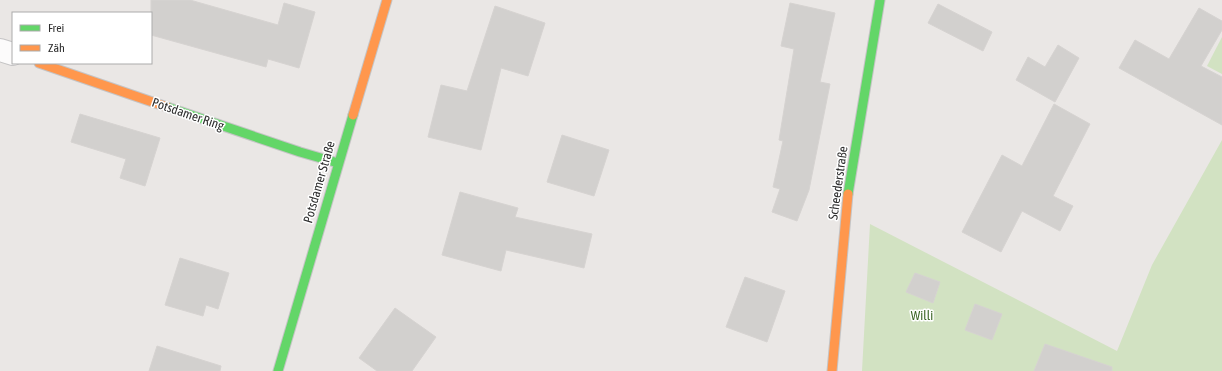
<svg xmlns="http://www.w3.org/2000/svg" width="1222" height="371" font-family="'Asap Condensed',sans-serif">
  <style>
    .green { fill: #d2e2c2 }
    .building { fill: #d2d0ce; stroke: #d6d3d1 }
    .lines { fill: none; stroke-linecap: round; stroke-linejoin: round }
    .street-casing { stroke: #c5c4c5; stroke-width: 24 }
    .fast-casing { stroke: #c5c4c5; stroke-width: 11 }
    .slow-casing { stroke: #c5c4c5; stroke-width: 11 }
    .street { stroke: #fcfbfb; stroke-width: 22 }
    .fast { stroke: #63d668; stroke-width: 9 }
    .slow { stroke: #ff974d; stroke-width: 9 }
    .labels { text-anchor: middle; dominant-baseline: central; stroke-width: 3; stroke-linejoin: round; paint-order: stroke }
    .street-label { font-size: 13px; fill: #2e2e2e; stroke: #fff }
    .park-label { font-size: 13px; fill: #3a6424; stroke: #fff }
  </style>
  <rect width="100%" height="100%" fill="#eae7e5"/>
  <!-- green -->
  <g class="green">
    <path d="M1222,37v37l-15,-8z"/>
    <path d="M1222,140v231h-360l8,-147 247,127 35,-86z"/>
  </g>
  <!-- building -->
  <g class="building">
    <path d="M151,0h39l88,25 6,-22 31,9 -16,56 -31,-9 -2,8 -115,-32z"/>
    <path d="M790,3l45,10 -15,69 10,2 -21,106 -12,31 -25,-9 8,-23 -7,-2 10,-46 -4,-1 15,-91 -13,-3z"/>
    <path d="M938,4l54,28 -9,19 -55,-28z"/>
    <path d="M495,6l50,17 -17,53 -27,-8 -20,82 -53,-13 13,-52 26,6z"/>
    <path d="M1199,8l23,13v9l-21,36 21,11v48l-103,-57 16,-28 34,19z"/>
    <path d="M1058,45l21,13 -24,44 -39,-22 12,-23 17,10z"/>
    <path d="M1054,104l36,20 -37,72 20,10 -13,25 -38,-20 -21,41 -39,-20 40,-77 20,11z"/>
    <path d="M80,114l80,24 -15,48 -25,-8 6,-19 -55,-17z"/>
    <path d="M562,135l47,15 -15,46 -47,-14z"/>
    <path d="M460,192l58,16 -3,9 77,17 -8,34 -78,-18 -5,21 -59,-16z"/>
    <path d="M180,258l49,15 -11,36 -12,-4 -3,11 -38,-11z"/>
    <path d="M915,273l25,9 -7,21 -27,-11z"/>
    <path d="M745,277l40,14 -18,51 -41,-15z"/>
    <path d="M975,304l27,10 -10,26 -27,-10z"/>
    <path d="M395,308l41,29 -24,34h-35l-18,-13z"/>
    <path d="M1045,344l67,23v4h-78z"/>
    <path d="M157,346l64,20 -1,5h-71z"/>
  </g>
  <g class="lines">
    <defs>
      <path id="street" d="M0,50l13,4"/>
      <g id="fast">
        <path d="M167,107l133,45 38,11"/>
        <path d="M848,194l32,-194"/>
        <path d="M278,371l75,-256"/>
      </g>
      <g id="slow">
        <path d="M39,63l128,44"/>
        <path d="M353,115l34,-115"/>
        <path d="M832,371l16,-177"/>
      </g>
    </defs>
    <!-- street casing -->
    <use href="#street" class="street-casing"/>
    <!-- fast casing -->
    <use href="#fast" class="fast-casing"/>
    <!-- slow casing -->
    <use href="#slow" class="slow-casing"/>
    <!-- street -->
    <use href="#street" class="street"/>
    <!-- fast -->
    <use href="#fast" class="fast"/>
    <!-- slow -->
    <use href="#slow" class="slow"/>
  </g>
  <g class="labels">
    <!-- street labels -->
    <g class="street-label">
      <text transform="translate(188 114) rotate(19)">Potsdamer Ring</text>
      <text transform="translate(319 182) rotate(-74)">Potsdamer Straße</text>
      <text transform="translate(838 183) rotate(-82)">Scheederstraße</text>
    </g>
    <!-- park labels -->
    <g class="park-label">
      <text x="922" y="315">Willi</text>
    </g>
  </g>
  <!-- legend -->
  <rect x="12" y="12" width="140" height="52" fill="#ffffff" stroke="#ababab"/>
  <rect x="20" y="25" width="20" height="6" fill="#63d668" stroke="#ababab"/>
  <text x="48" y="32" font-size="12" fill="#2e2e2e">Frei</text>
  <rect x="20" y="45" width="20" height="6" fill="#ff974d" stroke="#ababab"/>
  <text x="48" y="52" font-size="12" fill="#2e2e2e">Zäh</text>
</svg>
